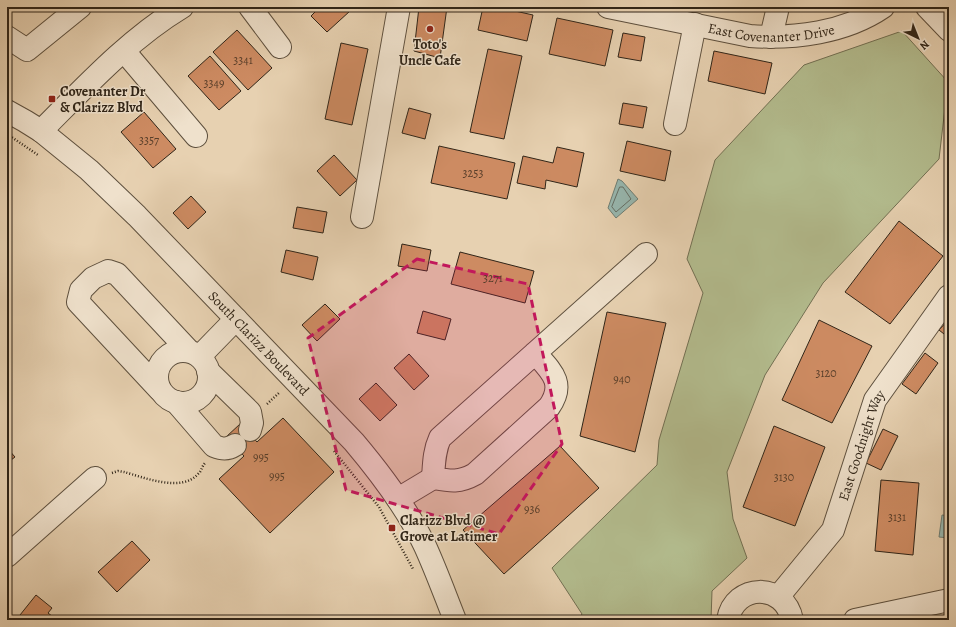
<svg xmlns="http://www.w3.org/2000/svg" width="956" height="627" font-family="Alegreya,serif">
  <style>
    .green { fill: #b3bc8e; stroke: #727053 }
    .water { fill: #97b7af; stroke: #6e7d73 }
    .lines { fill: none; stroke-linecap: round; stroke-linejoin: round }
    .shore { stroke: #646e64; stroke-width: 1 }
    .building { fill: #cd8b62; stroke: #302518 }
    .minor-casing { stroke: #5e503e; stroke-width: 24 }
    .path { stroke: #302518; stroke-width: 2.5; stroke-dasharray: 1 2; stroke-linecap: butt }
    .minor { stroke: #efe1cc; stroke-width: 22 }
    .marked { fill: #c2185b; fill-opacity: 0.2; stroke: #c2185b; stroke-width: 3; stroke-dasharray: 8 5; stroke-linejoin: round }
    .poi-dot { fill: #8f2418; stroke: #efe1cc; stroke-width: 1.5 }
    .labels { text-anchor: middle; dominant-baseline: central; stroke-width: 3; stroke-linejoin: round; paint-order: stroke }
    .number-label { font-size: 12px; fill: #573e2a }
    .street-label { font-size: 14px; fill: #302518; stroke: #efe1cc }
    .poi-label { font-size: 14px; font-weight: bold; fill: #302518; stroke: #efe1cc; text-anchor: start }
  </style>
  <rect width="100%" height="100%" fill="#e7d1b1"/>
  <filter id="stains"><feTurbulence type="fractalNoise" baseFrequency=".005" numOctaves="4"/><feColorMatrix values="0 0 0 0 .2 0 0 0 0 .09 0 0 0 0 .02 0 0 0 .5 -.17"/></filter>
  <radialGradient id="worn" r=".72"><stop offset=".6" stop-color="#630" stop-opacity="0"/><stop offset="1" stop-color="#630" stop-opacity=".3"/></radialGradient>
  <!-- green -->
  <path class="green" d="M902,31l46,51 -9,77 -116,124 -58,92 -38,97 6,47 14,39 -35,33 -1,29h-133l4,-6 -30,-46 105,-103 2,-25 44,-147 -16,-34 28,-99 89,-95z"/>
  <!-- water -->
  <g class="water">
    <path d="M618,179l4,2 16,18 -22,19 -8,-10z"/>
    <path d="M942,515l7,1v22l-10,-1z"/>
  </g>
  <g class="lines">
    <!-- shore -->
    <path class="shore" d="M620,187h3l8,12 -15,13 -4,-5z"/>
  </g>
  <!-- building -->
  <g class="building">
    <path d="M320,7h26l4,4 -23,21 -16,-16z"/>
    <path d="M419,7h28l-7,51 -26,-7z"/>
    <path d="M483,7h14l36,8 -6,26 -49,-11z"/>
    <path d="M557,18l56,12 -8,36 -56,-12z"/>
    <path d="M237,30l35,38 -24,22 -35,-38z"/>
    <path d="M623,33l22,4 -4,24 -23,-4z"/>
    <path d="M341,43l27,6 -16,76 -27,-6z"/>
    <path d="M488,49l34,7 -18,83 -34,-7z"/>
    <path d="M714,51l58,12 -7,31 -57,-13z"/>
    <path d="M210,56l31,35 -22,19 -31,-34z"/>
    <path d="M623,103l24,4 -4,21 -24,-4z"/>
    <path d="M409,108l22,6 -6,25 -23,-6z"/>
    <path d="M144,112l32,37 -23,19 -32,-36z"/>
    <path d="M627,141l44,10 -6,30 -45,-10z"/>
    <path d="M439,146l76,17 -8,36 -76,-16z"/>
    <path d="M557,147l27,6 -7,34 -31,-7 -1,9 -28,-6 6,-27 30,7z"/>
    <path d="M334,155l23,25 -17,16 -23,-25z"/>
    <path d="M191,196l15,16 -18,17 -15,-16z"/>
    <path d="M297,207l30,5 -4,21 -30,-5z"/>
    <path d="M899,221l44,35 -53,68 -45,-32z"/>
    <path d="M402,244l29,6 -4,21 -29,-5z"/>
    <path d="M286,250l32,7 -5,23 -32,-8z"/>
    <path d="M460,252l74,19 -9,32 -74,-19z"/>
    <path d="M325,304l15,15 -23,22 -15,-16z"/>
    <path d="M423,311l28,8 -6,21 -28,-7z"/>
    <path d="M607,312l59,11 -31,129 -55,-16z"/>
    <path d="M949,319v19l-10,-8z"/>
    <path d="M819,320l53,26 -40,77 -50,-23z"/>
    <path d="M925,353l13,10 -22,31 -14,-10z"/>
    <path d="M409,354l20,22 -15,14 -20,-22z"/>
    <path d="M376,383l21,22 -17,16 -21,-22z"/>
    <path d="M283,418l51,54 -64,61 -51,-54 25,-23 -18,-19 14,-13 17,18z"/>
    <path d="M774,426l51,21 -30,79 -52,-19z"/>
    <path d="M883,429l15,7 -17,34 -15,-7z"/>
    <path d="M560,446l39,42 -95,86 -41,-44z"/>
    <path d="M7,448l8,9 -8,6z"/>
    <path d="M881,480l38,3 -6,72 -38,-4z"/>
    <path d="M132,541l18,19 -33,32 -19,-20z"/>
    <path d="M36,595l16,13 -4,5 9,7h-41z"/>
  </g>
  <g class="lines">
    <defs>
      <g id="minor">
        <path d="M250,7l30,40"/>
        <path id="s1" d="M608,7l142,29c44,3 95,-3 133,-29"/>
        <path d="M927,7l22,23"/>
        <path d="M7,37l20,13 53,-43"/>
        <path d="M771,37l7,-30"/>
        <path d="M124,51l72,85"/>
        <path id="s2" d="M7,111l18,10 16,10 48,39 48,46 217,226c27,32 53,66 71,104 11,24 20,49 30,74"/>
        <path d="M675,124l20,-100"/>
        <path d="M41,131c44,-44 88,-92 141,-124"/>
        <path d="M362,217l37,-210"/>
        <circle cx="183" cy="377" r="26"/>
        <path d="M535,353c16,18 31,30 14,54l-74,67c-16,9 -25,7 -42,4 1,-14 1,-27 7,-40l206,-184"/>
        <path d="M200,356l36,-37"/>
        <path d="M208,371l42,41 2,11 -2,7"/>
        <path d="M159,389l-81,-87 3,-12 12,-12 15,-7 9,3 72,77"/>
        <path d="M176,402l38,44c8,3 13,4 21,-1"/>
        <path d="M398,499l35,-21"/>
        <path d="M7,556l88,-78"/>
        <path id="s3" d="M778,597l55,-67 42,-130 74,-104"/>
        <path d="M728,620c6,-37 57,-38 64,0"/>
        <path d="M855,620l94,-20"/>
      </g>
    </defs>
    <!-- minor casing -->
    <use href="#minor" class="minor-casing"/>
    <!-- path -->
    <g class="path">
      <path d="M7,134l31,21"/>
      <path d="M267,404l13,-12"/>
      <path d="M334,451l45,56 34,62"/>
      <path d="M112,473l6,-2 6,1c19,5 57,21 74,2 4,-3 3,-7 8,-12"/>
    </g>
    <!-- minor -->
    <use href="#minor" class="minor"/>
  </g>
  <!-- marked area -->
  <path class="marked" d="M417,259l111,25 34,160 -63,90 -153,-44 -38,-152z"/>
  <!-- markers -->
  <g class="poi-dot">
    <circle cx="430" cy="29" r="4"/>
    <rect x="48" y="95" width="8" height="8" rx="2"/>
    <rect x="388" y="524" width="8" height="8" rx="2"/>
  </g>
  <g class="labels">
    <!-- number labels -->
    <g class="number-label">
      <text x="243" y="60">3341</text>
      <text x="214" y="83">3349</text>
      <text x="149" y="140">3357</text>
      <text x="473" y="173">3253</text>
      <text x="493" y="278">3271</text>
      <text x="826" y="373">3120</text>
      <text x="622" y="379">940</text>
      <text x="261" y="457">995</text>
      <text x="277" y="476">995</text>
      <text x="784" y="477">3130</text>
      <text x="532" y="509">936</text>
      <text x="897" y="517">3131</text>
    </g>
    <!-- street labels -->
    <g class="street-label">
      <text stroke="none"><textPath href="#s1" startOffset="166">East Covenanter Drive</textPath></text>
      <text stroke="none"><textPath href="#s2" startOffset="344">South Clarizz Boulevard</textPath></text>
      <text stroke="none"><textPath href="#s3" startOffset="176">East Goodnight Way</textPath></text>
    </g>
    <!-- poi labels -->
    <g class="poi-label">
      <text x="430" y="44" text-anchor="middle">Toto's<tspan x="430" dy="16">Uncle Cafe</tspan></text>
      <text x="60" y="91">Covenanter Dr<tspan x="60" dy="16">&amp; Clarizz Blvd</tspan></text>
      <text x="400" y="520">Clarizz Blvd @<tspan x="400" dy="16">Grove at Latimer</tspan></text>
    </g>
  </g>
  <!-- margin -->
  <rect width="956" height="627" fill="none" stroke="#e7d1b1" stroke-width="24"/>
  <rect x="8" y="8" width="940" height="611" fill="none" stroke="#302518" stroke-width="2"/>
  <rect x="12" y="12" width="932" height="603" fill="none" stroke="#302518"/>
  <!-- north arrow -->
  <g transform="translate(918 38) rotate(137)" stroke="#efe1cc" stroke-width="3" paint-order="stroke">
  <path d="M0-3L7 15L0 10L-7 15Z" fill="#302518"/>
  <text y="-6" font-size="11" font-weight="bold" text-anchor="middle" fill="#302518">N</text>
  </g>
  <rect width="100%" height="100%" filter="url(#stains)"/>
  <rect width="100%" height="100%" fill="url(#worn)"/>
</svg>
